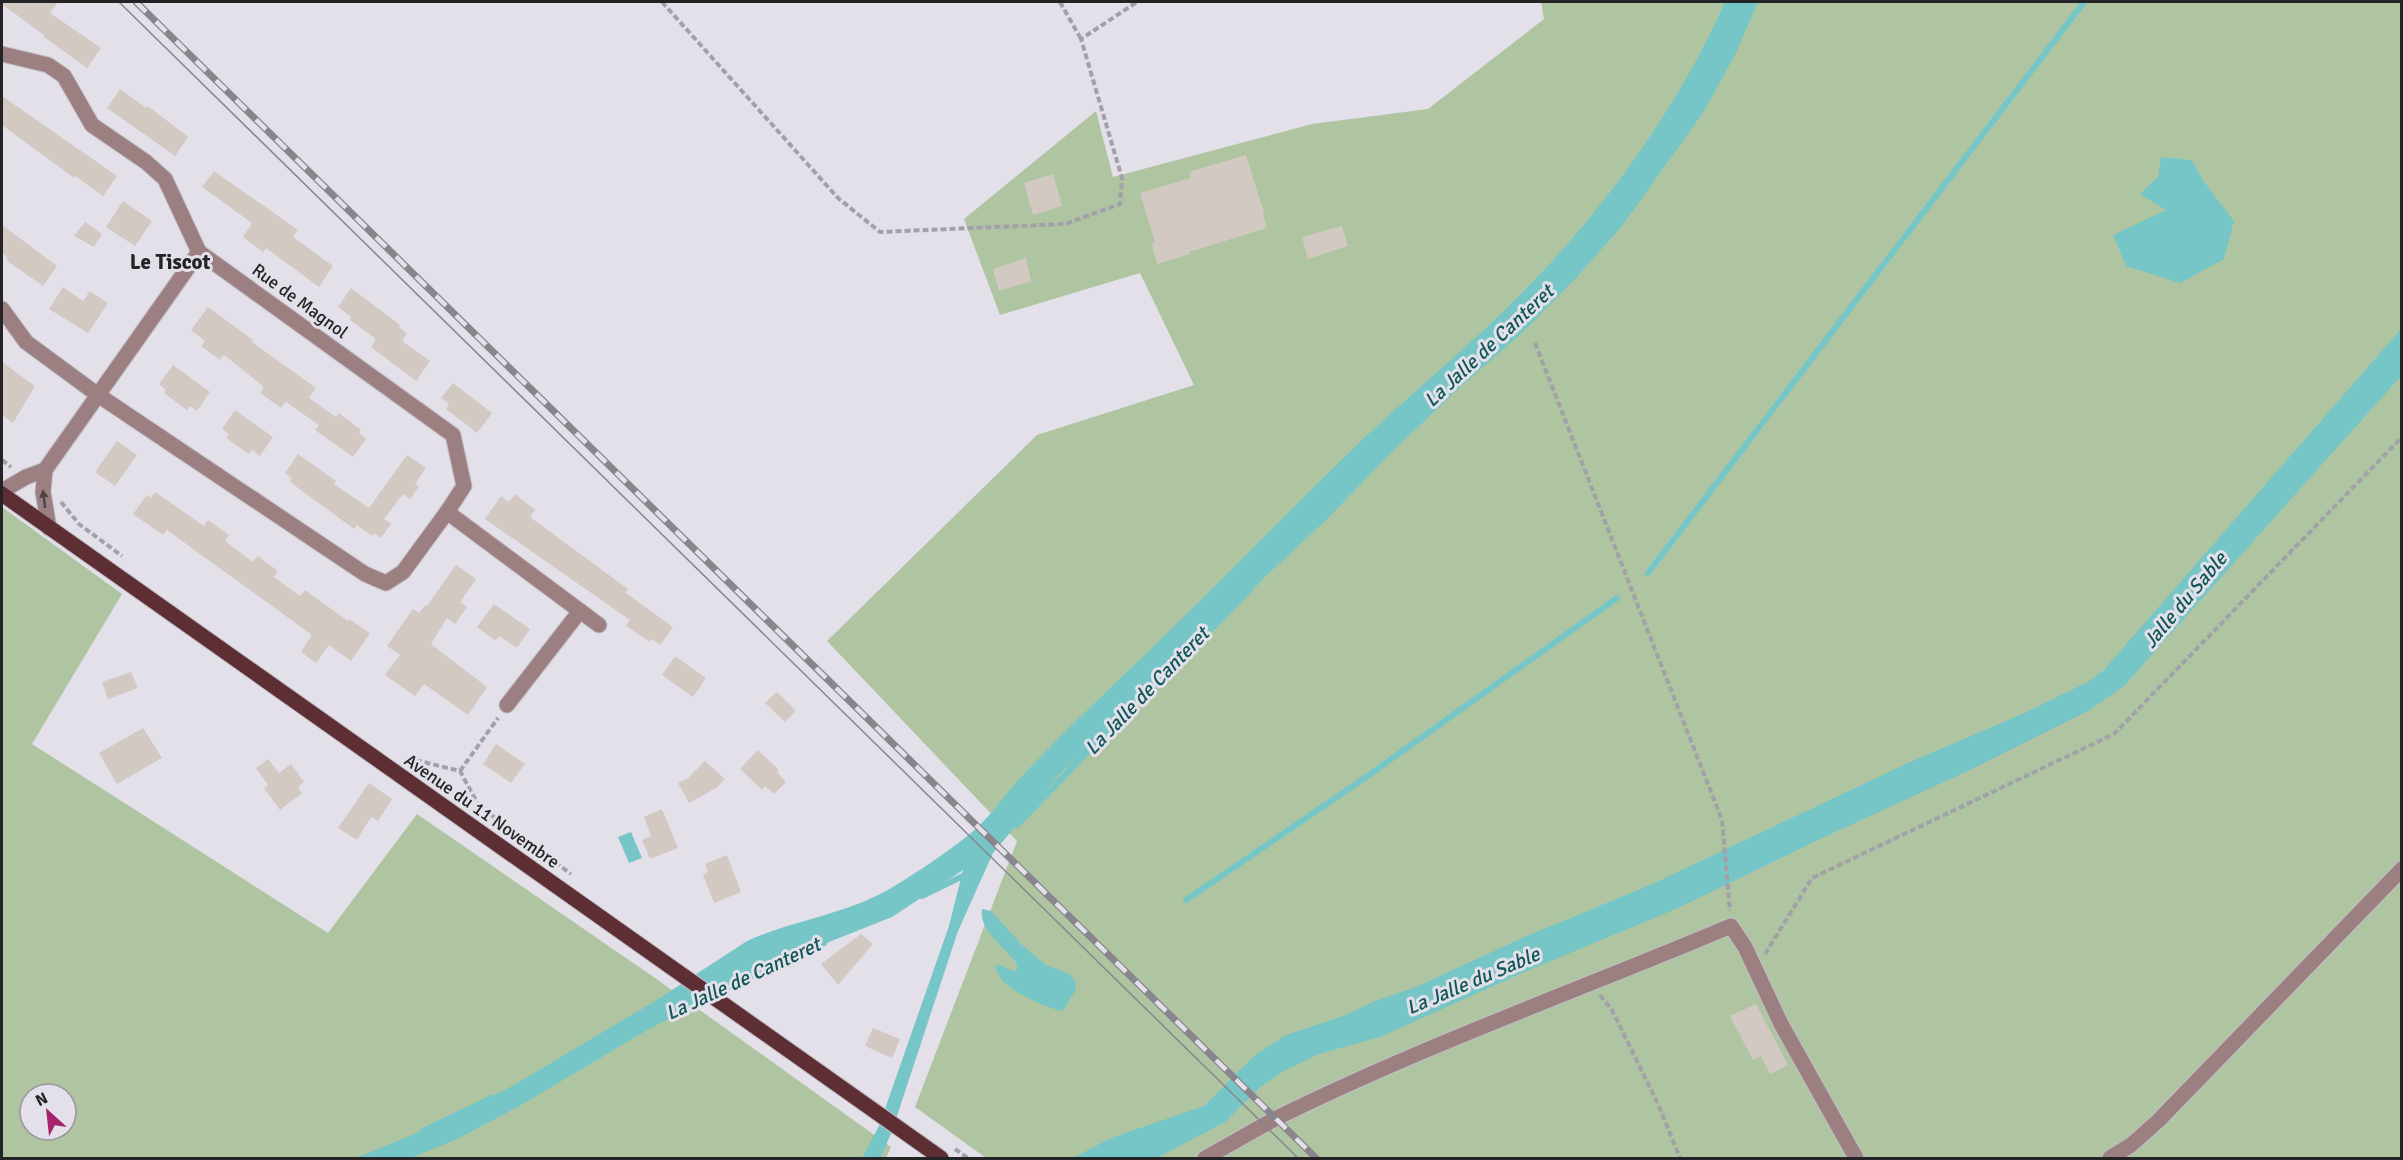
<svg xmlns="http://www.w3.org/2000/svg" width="2403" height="1160" font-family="Signika,sans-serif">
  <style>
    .green { fill: #afc5a1; fill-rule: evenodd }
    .water { fill: #76c6c7 }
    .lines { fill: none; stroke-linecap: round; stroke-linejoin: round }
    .stream { stroke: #76c6c7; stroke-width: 6 }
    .building { fill: #d3c9c3 }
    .minor-casing { stroke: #c1bec7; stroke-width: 17 }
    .major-casing { stroke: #c1bec7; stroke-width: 17 }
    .path { stroke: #a2a0a8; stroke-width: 4; stroke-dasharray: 6 3; stroke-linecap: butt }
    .minor { stroke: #9c7f81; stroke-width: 15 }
    .major { stroke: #5d2f35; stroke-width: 15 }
    .tram { stroke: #88868c; stroke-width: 1.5 }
    .rail-casing { stroke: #88868c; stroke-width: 7 }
    .rail { stroke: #e3e0ea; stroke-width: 4.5; stroke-dasharray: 14; stroke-linecap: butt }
    .oneway { fill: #4e4346 }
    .labels { text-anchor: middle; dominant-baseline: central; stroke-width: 6; stroke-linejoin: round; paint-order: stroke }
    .street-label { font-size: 18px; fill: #242326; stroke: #e3e0ea }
    .water-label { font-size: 20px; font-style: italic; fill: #0f5658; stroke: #e3e0ea }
    .quarter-label { font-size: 21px; font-weight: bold; fill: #242326; stroke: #e3e0ea }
  </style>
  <rect width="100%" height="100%" fill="#e3e0ea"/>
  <!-- green -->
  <g class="green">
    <path d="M1541,2h860v1156h-1415l-71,-51 102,-266 -190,-200 210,-206 157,-50 -54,-112 -140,42 -36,-96 132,-108 17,66 199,-53 116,-15 116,-90z"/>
    <path d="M2,507l120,87 -90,150 296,189 89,-119 238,164 236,169 -5,11h-884zM30,1094h36v36h-36z"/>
  </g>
  <!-- water -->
  <g class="water">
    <path d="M1725,2h33l-23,53 -32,58 -81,113 -46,52 -54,55 -63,55 -66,63 -68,70 -60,56 -43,46 -162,151 -67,79 -35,78 -67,203 -11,24h-18l17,-32 70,-200 14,-56 -71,47 -121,48 -39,18 -32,20 -51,26 -126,75 -66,35 -46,19h-55l92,-38 64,-34 140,-83 95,-62c49,-22 103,-27 149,-56 25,-15 51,-33 74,-51 19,-15 34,-39 51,-57 35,-37 71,-72 108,-107 79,-75 154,-154 232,-229 52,-49 108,-95 159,-146 84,-85 156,-184 205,-293z"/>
    <path d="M2161,157l31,3 10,19 32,42 -10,38 -44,24 -54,-17 -13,-31 53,-25 -26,-16 18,-17z"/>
    <path d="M2401,329v47l-277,310 -36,25 -120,60 -150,69 -140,68 -156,65 -142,64 -61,17 -37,18 -23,16 -34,34 -68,36h-84l38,-20 93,-32 51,-51 31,-20 60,-20 29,-14 41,-14 104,-48 130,-54 260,-123 112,-48 66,-32 16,-12 25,-29z"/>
    <path d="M631,832l11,26 -13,5 -11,-26z"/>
    <path d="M982,909l9,2 31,34 24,20 21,8 8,7 1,9 -13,22c-17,-3 -44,-16 -57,-27 -6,-5 -8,-11 -11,-17l2,-3 18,8 3,-7c-11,-17 -40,-34 -36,-56z"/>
  </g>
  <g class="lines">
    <!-- stream -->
    <g class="stream">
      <path d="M1648,573l436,-571"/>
      <path d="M1017,825l112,-116"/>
      <path d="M922,896l47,-23"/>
      <path d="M1186,900l173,-118 258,-184"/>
      <path d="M713,994l111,-51"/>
      <path d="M423,1131l69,-33"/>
    </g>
  </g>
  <!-- building -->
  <g class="building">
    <path d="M2,2h56l-8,11 51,35 -14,20 -43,-31 1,-1 -43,-32z"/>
    <path d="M120,89l26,19 2,-2 40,31 -13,19 -68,-48z"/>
    <path d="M2,96l115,80 -14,20 -28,-20 -1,2 -72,-53z"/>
    <path d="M1246,155l18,58 -1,1 4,14 -78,24 1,2 -33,10 -5,-20 3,-2 -15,-49 51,-15 -2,-6z"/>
    <path d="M214,171l84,59 -5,7 40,29 -14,21 -53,-39 -3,4 -20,-15 9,-14 -50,-36z"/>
    <path d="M1053,174l9,32 -29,9 -9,-32z"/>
    <path d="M123,201l29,20 -17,25 -29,-19z"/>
    <path d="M85,222l17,12 -8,13 -20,-11z"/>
    <path d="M2,225l55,41 -14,20 -37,-26 2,-2 -6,-5z"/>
    <path d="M1342,226l6,20 -40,13 -6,-22z"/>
    <path d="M1026,258l5,23 -32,10 -6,-22z"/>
    <path d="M63,287l20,14 7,-10 18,12 -20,30 -39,-24z"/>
    <path d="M351,288l49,37 -1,2 8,7 -5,7 28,20 -14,20 -45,-34 5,-8 -26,-19 1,-3 -13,-10z"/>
    <path d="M208,307l45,33 -1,2 64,46 -7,10 27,19 3,-4 22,17 -2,3 7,6 -13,18 -38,-27 4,-5 -33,-23 -5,6 -21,-15 4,-6 -40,-32 -4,5 -19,-14 4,-5 -14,-11z"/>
    <path d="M2,362l33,24 -22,37 -11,-8z"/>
    <path d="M173,365l37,27 -13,19 -7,-5 -3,4 -23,-17 2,-3 -7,-6z"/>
    <path d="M453,383l39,30 -15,20 -31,-24 3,-5 -8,-6z"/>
    <path d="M235,410l38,27 -13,19 -8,-6 -3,4 -23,-16 3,-4 -7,-5z"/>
    <path d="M117,441l20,14 -22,31 -20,-14z"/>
    <path d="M298,454l38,27 -2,3 35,24 38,-53 19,13 -11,16 4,2 -9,13 -7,-5 -19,25 7,5 -10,14 -7,-5 -2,3 -15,-11 -3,4 -64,-47 2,-4 -7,-5z"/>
    <path d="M155,492l49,34 4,-6 21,15 -4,6 28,21 5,-6 9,7 11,8 -4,6 26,19 5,-6 43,31 1,-2 21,14 -19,28 -22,-16 -13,18 -15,-11 11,-17 -145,-105 -4,5 -30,-21 14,-19 4,3z"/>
    <path d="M515,494l20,16 -5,7 98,72 -2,4 47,34 -13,18 -8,-6 -2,3 -24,-16 4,-6 -145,-101 16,-23 8,6z"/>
    <path d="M456,565l20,14 -16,23 7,5 -12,17 -8,-6 -16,26 56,43 -19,28 -44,-31 -9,12 -30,-21 15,-20 -13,-9 26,-37 6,4 6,-8 2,1z"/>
    <path d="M494,604l36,25 -13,19 -18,-12 -3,5 -19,-14z"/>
    <path d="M675,656l31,22 -13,19 -31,-22z"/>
    <path d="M131,672l7,16 -30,11 -6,-17z"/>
    <path d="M777,692l19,19 -11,11 -20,-19z"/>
    <path d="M143,728l19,30 -45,26 -18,-31z"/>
    <path d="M496,744l29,20 -14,19 -28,-19z"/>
    <path d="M758,750l21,20 -2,2 9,10 -12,12 -9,-8 -3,4 -22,-21z"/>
    <path d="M268,759l11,14 12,-9 13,18 -6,5 4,6 -22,17 -16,-22 4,-3 -12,-17z"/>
    <path d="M705,761l20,18 -9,9 -27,15 -11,-20 9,-4z"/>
    <path d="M369,783l23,16 -14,22 -7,-4 -14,23 -19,-12z"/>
    <path d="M662,809l16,39 -28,11 -8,-19 9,-4 -7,-19z"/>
    <path d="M727,855l14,37 -27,11 -11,-28 5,-3 -3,-8z"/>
    <path d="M861,934l12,10 -35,41 -17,-21z"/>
    <path d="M1756,1004l32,61 -18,9 -9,-18 -8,4 -23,-44z"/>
    <path d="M873,1028l27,11 -8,19 -27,-12z"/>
  </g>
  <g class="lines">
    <defs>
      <g id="minor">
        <path d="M2,54l46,11 16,11 28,49 54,37 19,17 34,73"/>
        <path d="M2,309l24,33 72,53 267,179 21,9 17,-11 44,-60 152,113"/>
        <path d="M2,491l24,-14 19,-7"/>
        <path d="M49,528l-6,-36 2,-22 154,-218 254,183 11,51 -17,26"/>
        <path d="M507,705l73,-94"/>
        <path d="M1205,1158c28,-15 55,-32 84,-46 144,-70 295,-124 442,-186l14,21 36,77 75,134"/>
        <path d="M2110,1158l21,-13 27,-24 244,-252"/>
      </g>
      <path id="major" d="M2,494l939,664"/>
    </defs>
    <!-- minor casing -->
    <use href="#minor" class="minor-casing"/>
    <!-- major casing -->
    <use href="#major" class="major-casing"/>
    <!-- path -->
    <g class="path">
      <path d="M662,2l176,196 42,34 185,-8 55,-20 2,-26 -41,-139 56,-37"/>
      <path d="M1060,2l21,37"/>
      <path d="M1535,343l187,477 8,91"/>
      <path d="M2,460l9,7"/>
      <path d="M61,502l18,22 43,32"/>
      <path d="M407,758l53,13 19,35 92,68"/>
      <path d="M460,771l38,-53"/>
      <path d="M1765,954l47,-76 302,-144 288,-297"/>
      <path d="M1600,995l12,15 46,94 22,54"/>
      <path d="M955,1149l13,9"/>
    </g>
    <!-- minor -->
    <use href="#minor" class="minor"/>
    <!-- major -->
    <use href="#major" class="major"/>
    <!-- tram -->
    <path class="tram" d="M119,2l1179,1156"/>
    <defs>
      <path id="rail" d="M136,2l1180,1156"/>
    </defs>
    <!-- rail casing -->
    <use href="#rail" class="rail-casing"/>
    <!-- rail -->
    <use href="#rail" class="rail"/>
  </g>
  <!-- one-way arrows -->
  <defs><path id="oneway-solid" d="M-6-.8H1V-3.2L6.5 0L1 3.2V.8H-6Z" transform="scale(1.5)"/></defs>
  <use class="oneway" href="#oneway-solid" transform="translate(44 499) rotate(-97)"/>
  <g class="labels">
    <!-- street labels -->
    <g class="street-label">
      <text transform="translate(300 301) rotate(36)">Rue de Magnol</text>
      <text transform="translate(482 811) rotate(35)">Avenue du 11 Novembre</text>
    </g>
    <!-- water labels -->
    <g class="water-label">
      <text transform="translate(1489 346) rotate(-43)">La Jalle de Canteret</text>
      <text transform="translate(2185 600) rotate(-50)">Jalle du Sable</text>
      <text transform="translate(1147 691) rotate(-46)">La Jalle de Canteret</text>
      <text transform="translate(743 979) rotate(-25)">La Jalle de Canteret</text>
      <text transform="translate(1473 981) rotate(-23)">La Jalle du Sable</text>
    </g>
    <!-- quarter labels -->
    <g class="quarter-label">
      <text x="170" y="262">Le Tiscot</text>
    </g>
  </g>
  <!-- border -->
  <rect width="2403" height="1160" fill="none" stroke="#242326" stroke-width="6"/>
  <!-- north arrow -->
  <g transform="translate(48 1112) rotate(333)"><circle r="28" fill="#e3e0ea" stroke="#97949c" stroke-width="1.5"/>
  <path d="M0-4.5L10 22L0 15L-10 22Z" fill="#a7216b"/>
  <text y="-9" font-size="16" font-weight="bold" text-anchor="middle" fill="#242326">N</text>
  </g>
</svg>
